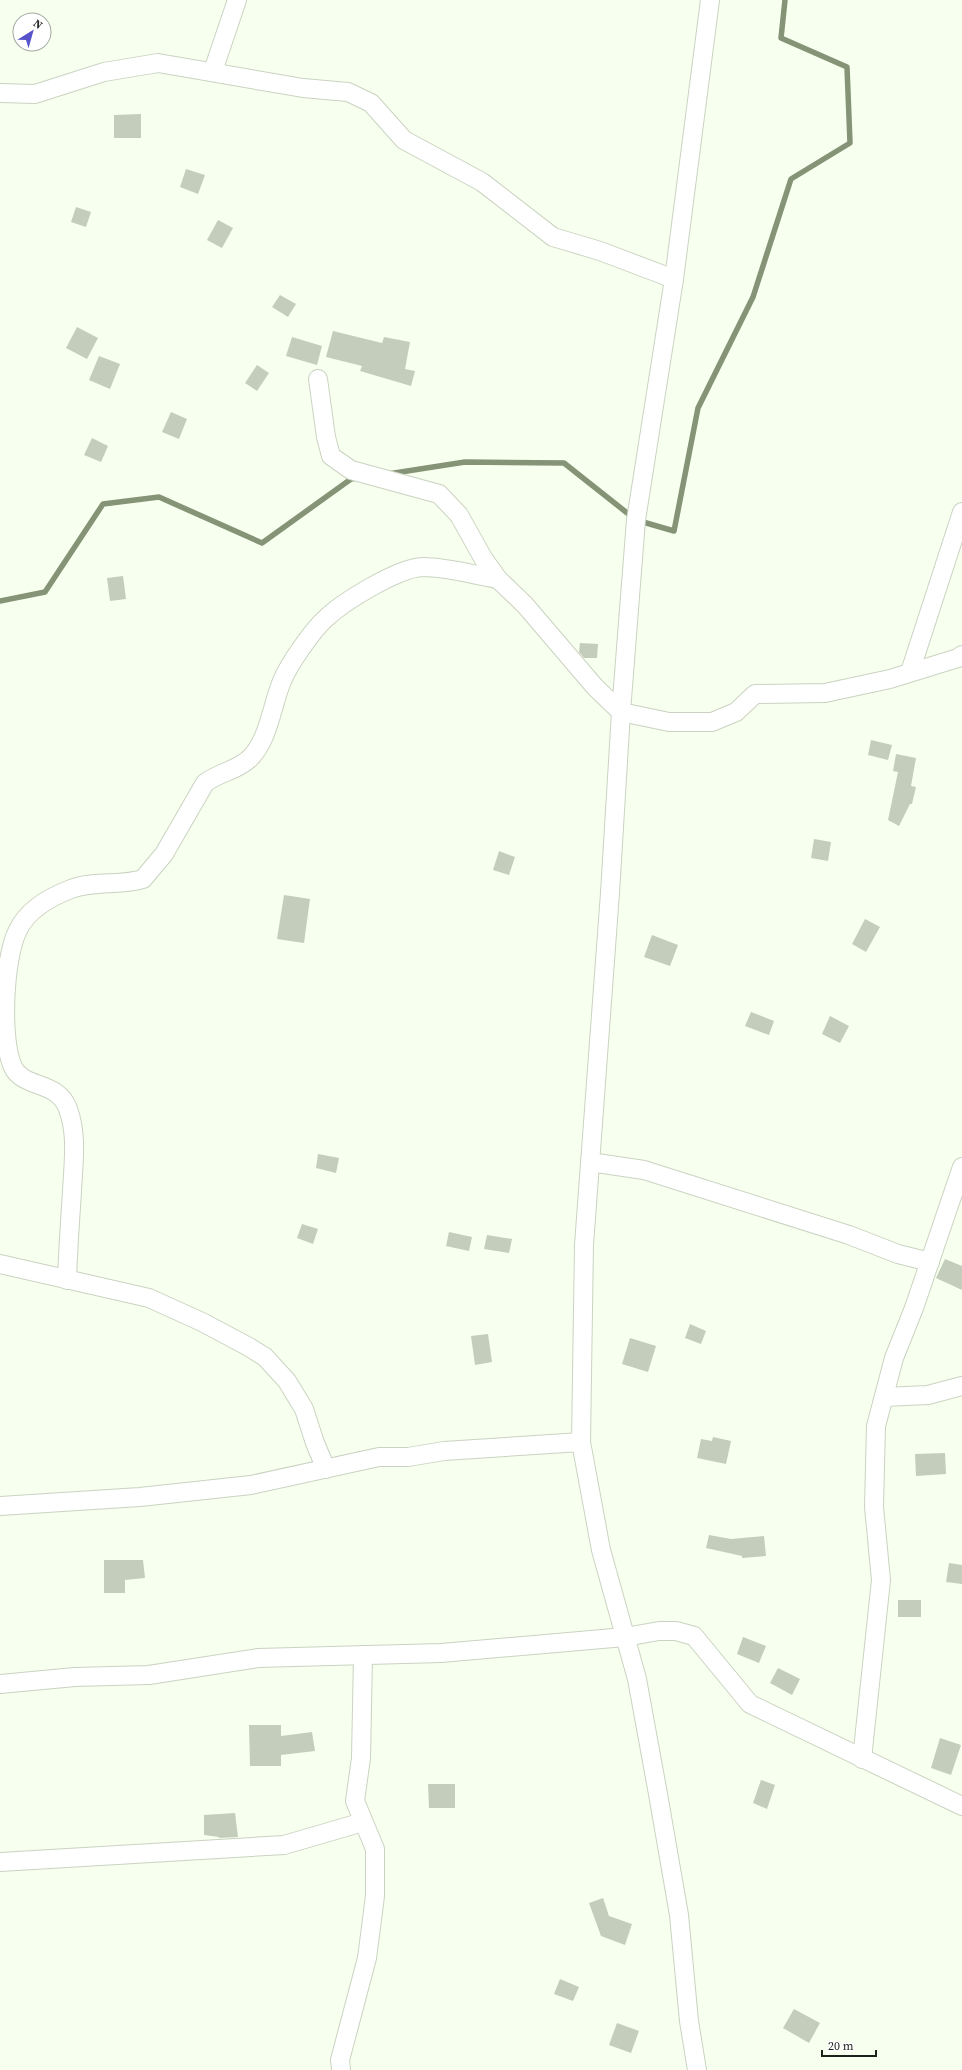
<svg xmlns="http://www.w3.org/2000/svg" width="962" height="2070" font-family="'Source Serif 4',serif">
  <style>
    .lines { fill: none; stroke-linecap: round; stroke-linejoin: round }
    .stream { stroke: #859376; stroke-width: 5.5 }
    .building { fill: #c4ccbc }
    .minor-casing { stroke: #cad3c2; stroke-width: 20 }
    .minor { stroke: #fff; stroke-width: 18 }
  </style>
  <rect width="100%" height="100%" fill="#f7ffee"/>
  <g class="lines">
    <!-- stream -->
    <g class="stream">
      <path d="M388,474l77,-12 99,1 72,57 38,11 24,-123 55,-111 38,-118 59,-36 -3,-76 -66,-29 4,-38"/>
      <path d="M0,601l45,-9 58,-88 56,-7 103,46 89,-64 6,-1"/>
    </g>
  </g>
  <!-- building -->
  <g class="building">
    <path d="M141,114v24h-27v-23z"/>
    <path d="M186,169l19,6 -7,19 -18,-7z"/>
    <path d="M76,207l15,5 -5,15 -15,-5z"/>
    <path d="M218,220l15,8 -11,20 -15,-8z"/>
    <path d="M280,295l16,9 -8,13 -16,-10z"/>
    <path d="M77,327l21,11 -11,21 -21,-11z"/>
    <path d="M333,331l49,12 2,-6 26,5 -5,27 10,2 -4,15 -51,-15 2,-5 -36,-9z"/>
    <path d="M292,337l30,9 -5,19 -31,-9z"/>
    <path d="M99,356l21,8 -10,25 -21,-9z"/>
    <path d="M257,365l12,8 -12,18 -12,-8z"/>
    <path d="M171,412l16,7 -8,20 -17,-7z"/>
    <path d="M92,438l16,8 -7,16 -17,-7z"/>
    <path d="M123,576l3,23 -16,2 -3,-23z"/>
    <path d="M580,643l18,1 -1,14h-13l-5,-6z"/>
    <path d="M871,740l21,5 -4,15 -20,-5z"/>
    <path d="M896,754l20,4 -5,28 5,1 -4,17h-2l-11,22 -11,-6 10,-48 -5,-1z"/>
    <path d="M814,839l17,3 -3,19 -17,-3z"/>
    <path d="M499,851l16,6 -6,18 -16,-5z"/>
    <path d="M284,895l26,4 -6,44 -27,-4z"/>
    <path d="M865,919l15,8 -14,25 -14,-8z"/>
    <path d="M652,935l26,10 -8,21 -26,-9z"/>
    <path d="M751,1012l23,9 -5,14 -24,-9z"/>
    <path d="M830,1016l19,10 -9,17 -18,-9z"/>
    <path d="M318,1154l21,4 -3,15 -20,-5z"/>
    <path d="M302,1224l16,5 -5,15 -16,-6z"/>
    <path d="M449,1232l23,5 -3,14 -23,-5z"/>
    <path d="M487,1235l25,4 -3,14 -25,-4z"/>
    <path d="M945,1259l17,7v24l-26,-12z"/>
    <path d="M690,1324l16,7 -5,13 -16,-6z"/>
    <path d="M488,1334l4,28 -17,3 -4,-29z"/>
    <path d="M630,1338l26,8 -8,26 -26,-8z"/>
    <path d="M713,1437l18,4 -5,23 -29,-6 4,-19 11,2z"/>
    <path d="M945,1453l1,21 -30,2 -1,-22z"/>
    <path d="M709,1535l22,4 33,-3 2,20 -24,2v-2l-36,-8z"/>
    <path d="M104,1560h39l2,18 -20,2v13h-21z"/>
    <path d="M949,1563l13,2v19l-16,-2z"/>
    <rect x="898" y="1600" width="23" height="17"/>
    <path d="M743,1637l23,9 -7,17 -22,-9z"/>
    <path d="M778,1668l22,11 -8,16 -22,-12z"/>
    <path d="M249,1725h32v11l31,-4 3,19 -34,4v11h-31z"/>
    <path d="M940,1738l21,7 -10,30 -20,-7z"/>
    <path d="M761,1780l14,5 -8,24 -14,-6z"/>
    <path d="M428,1784h27v24h-26z"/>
    <path d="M235,1813l3,24 -19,1v-1l-15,-2v-20z"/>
    <path d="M603,1898l6,18 23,8 -7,21 -24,-9 -12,-33z"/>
    <path d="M560,1979l19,8 -6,14 -19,-7z"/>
    <path d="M794,2009l26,14 -11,20 -26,-15z"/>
    <path d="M617,2023l22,8 -8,22 -22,-8z"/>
  </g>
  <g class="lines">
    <defs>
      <g id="minor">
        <path d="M213,71l24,-71"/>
        <path d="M0,93l35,1 69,-22 54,-9 145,25 45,4 23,11 33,37 78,42 71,55 47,14 74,28"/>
        <path d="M318,379l8,58 5,19 20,14 88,24 20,21 24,43 15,21 27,26 70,82 26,25 48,10h43l24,-10 19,-18 70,-1 65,-14 68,-21 4,-3"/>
        <path d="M910,672l52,-160"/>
        <path d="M590,1162l54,8 205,65 49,19 32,8"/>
        <path d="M0,1264l149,34 53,24 47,25 16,10 22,24 17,28 11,34 11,26"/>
        <path d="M67,1280c1,-29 3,-59 5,-88 1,-28 6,-56 -4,-83 -10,-29 -45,-20 -55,-42 -13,-28 -9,-110 5,-137 10,-21 32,-33 53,-41 23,-9 50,-3 72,-10l21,-25 41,-71c14,-11 35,-13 47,-27 17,-19 20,-51 30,-75 7,-17 30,-50 43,-62 19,-18 73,-51 98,-52 24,0 51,8 75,12"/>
        <path d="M884,1397l44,-2 34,-9"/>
        <path d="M0,1506l140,-9 111,-12 128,-28h29l36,-6 137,-9"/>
        <path d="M0,1684l75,-7 74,-2 109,-17 183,-5 184,-16 34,-6h17l18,5 56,68 212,102"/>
        <path d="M862,1759l19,-179 -7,-73 2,-81 18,-68 20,-50 48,-141"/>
        <path d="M0,1862l284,-17 79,-23"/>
        <path d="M341,2070l-1,-10 27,-102 8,-62v-47l-20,-48 6,-43 2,-103"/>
        <path d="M697,2070l-8,-49 -10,-106 -21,-121 -21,-115 -36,-129 -20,-108 3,-197 26,-352 11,-181 15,-192 38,-241 36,-279"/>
      </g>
    </defs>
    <!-- minor casing -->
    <use href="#minor" class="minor-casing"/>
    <!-- minor -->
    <use href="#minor" class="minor"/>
  </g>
  <!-- north arrow -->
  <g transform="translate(32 32) rotate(37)"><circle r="19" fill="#ffffff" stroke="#a5a6a4"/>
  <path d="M0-3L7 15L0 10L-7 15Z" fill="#5653cb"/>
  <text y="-6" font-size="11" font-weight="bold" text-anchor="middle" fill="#1e211b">N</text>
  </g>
  <!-- scale -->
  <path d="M822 2050v6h54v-6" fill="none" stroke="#1e211b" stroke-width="2"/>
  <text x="828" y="2050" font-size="12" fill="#1e211b" stroke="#ffffff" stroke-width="3" paint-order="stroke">20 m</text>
</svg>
